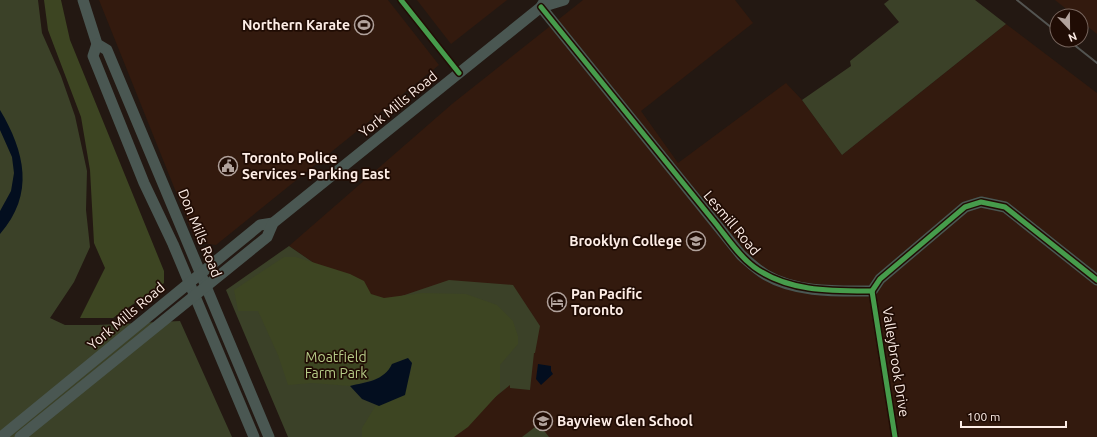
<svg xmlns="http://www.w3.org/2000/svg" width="1097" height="437" font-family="Ubuntu,sans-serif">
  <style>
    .built { fill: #331a0e }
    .green { fill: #3b4128 }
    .forest { fill: #3d4522 }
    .water { fill: #030e1f }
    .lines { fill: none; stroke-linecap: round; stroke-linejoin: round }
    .street { stroke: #46504c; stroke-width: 7 }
    .secondary { stroke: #4a5752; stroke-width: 11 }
    .rail { stroke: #535451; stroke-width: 2 }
    .cycleway-casing { stroke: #200c04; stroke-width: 8 }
    .cycleway { stroke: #469c4c; stroke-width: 5 }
    .labels { text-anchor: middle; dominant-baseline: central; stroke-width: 3.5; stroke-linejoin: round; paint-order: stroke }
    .poi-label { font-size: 14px; font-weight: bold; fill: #fdede6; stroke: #200c04; text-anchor: start }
    .street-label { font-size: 14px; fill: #fdede6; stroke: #200c04 }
    .park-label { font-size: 14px; fill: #b6cb87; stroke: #200c04 }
  </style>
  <rect width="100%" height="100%" fill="#231812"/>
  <!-- built -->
  <g class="built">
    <path d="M99,0h289l51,65 -223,180 -20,-3z"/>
    <path d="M417,0h90l-56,44z"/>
    <path d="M583,0h152l18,23 -112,88 37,52 108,-80 16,17 40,55 164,-131 91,69v344h-651l66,-88 23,3 -160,-47 -86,-59 163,-142z"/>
    <path d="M1055,0h42v34l-16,-13v-5h-6z"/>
  </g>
  <!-- green -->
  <g class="green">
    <path d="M0,0h38l4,33 19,43 14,40 12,55 -1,39 4,37 -16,35 -24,36 15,7h32l83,-4 52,116h-232z"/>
    <path d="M889,0h86l31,24 -164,131 -40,-55 49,-34 -1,-5 49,-39 -15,-18z"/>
    <path d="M289,246l86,59 74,-25 64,5 27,41 -5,27h-1l-4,37 -20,-2v-3l-64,52h-158l-62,-147z"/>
    <path d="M539,424l10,13h-27z"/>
  </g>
  <!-- forest -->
  <g class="forest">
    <path d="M44,0h17l9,40 94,231v12l-51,35h-33l25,-50 -11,-25 -4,-73 -9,-53 -33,-87z"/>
    <path d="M284,257h12l54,17 14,7 7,13 13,4 38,-5 44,1 31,11 16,16 5,15v8l-18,21v27l-32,35 -14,10h-92v-9l14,-23 3,1 31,-31 2,-12 -4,-5 -16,6 -4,8 -6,5 -32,9 -38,-3 -24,2 -10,-30 -20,-44h-20l-4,-21z"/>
  </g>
  <!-- water -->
  <g class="water">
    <path d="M0,110c25,42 35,84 0,124v-23l11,-20 3,-18 -2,-16 -12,-27z"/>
    <path d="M408,358l4,5 -7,32 -26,11 -17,-7 -12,-13c16,-4 34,-5 42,-22z"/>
    <path d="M538,364l13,2v5l2,3 -12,11 -5,-6z"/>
  </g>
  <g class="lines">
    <!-- street -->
    <g class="street">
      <path d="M401,0l58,73"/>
      <path d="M872,291l23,146"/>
    </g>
    <!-- secondary -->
    <g class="secondary">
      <path d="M83,0l14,44 10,6 162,387"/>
      <path d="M541,7l200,248c8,7 15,14 25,20 31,18 71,16 106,16l8,-12 85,-72 16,-5 24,5 92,73"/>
      <path d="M541,7l23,-7"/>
      <path d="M97,44l-4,12 51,127 29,61 81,193"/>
      <path d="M1,437l259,-212 13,-2"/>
      <path d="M20,437l247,-200 6,-14 268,-216 4,-7"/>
    </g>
    <!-- rail -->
    <g class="rail">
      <path d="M1017,0l40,32"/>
      <path d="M1068,40l29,23"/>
    </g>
    <defs>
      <g id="cycleway">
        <path d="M401,0l58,73"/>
        <path d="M541,7l176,218c11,14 22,31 37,42 34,25 78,24 118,24"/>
        <path d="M872,291l8,-12 85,-72 16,-5 24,5 92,73"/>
        <path d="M872,291l23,146"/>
      </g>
    </defs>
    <!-- cycleway casing -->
    <use href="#cycleway" class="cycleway-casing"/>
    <!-- cycleway -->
    <use href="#cycleway" class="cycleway"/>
  </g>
  <!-- icons -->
  <defs>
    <symbol id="stadium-ring" viewBox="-11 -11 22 22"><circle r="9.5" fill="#200c04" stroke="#b1a29c" stroke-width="1.5"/><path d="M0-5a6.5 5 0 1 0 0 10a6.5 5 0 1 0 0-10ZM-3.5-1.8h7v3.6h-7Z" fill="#b1a29c"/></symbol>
    <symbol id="civic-ring" viewBox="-11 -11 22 22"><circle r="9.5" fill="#200c04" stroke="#b1a29c" stroke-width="1.5"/><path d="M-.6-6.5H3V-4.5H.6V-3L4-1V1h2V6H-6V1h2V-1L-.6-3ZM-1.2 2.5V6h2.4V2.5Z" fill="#b1a29c"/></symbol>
    <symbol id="university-ring" viewBox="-11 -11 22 22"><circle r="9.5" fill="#200c04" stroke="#b1a29c" stroke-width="1.5"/><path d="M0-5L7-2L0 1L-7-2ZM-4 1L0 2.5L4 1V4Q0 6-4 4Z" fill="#b1a29c"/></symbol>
    <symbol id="hotel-ring" viewBox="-11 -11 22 22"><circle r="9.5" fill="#200c04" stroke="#b1a29c" stroke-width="1.5"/><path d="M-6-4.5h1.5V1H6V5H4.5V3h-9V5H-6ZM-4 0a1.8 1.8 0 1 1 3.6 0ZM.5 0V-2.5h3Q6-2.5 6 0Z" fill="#b1a29c"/></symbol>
    <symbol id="school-ring" viewBox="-11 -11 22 22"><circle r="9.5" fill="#200c04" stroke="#b1a29c" stroke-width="1.5"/><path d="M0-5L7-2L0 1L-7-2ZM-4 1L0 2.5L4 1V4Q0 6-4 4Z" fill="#b1a29c"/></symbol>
  </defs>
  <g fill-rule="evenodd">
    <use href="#stadium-ring" x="353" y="14" width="22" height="22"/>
    <use href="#civic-ring" x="217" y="155" width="22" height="22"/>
    <use href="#university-ring" x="685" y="230" width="22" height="22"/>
    <use href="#hotel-ring" x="546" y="291" width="22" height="22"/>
    <use href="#school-ring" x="532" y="410" width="22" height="22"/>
  </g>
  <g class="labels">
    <!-- poi labels -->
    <g class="poi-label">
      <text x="350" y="25" text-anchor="end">Northern Karate</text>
      <text x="242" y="158">Toronto Police<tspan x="242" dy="16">Services - Parking East</tspan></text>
      <text x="682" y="241" text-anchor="end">Brooklyn College</text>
      <text x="571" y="294">Pan Pacific<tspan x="571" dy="16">Toronto</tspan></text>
      <text x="557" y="421">Bayview Glen School</text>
    </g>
    <!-- street labels -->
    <g class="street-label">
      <text transform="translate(398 104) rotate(-39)">York Mills Road</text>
      <text transform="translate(732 223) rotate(50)">Lesmill Road</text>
      <text transform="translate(200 233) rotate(68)">Don Mills Road</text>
      <text transform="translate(126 316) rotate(-40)">York Mills Road</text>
      <text transform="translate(896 362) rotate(81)">Valleybrook Drive</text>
    </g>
    <!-- park labels -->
    <g class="park-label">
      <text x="336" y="357">Moatfield<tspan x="336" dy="16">Farm Park</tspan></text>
    </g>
  </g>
  <!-- north arrow -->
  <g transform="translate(1069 28) rotate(158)"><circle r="19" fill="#200c04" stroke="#78665e"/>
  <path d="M0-3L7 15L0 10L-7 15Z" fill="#b1a29c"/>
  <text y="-6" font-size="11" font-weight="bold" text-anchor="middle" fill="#fdede6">N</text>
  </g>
  <!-- scale -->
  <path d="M961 421v6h105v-6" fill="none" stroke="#fdede6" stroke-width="2"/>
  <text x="967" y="421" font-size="12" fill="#fdede6" stroke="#200c04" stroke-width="3" paint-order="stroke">100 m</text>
</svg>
